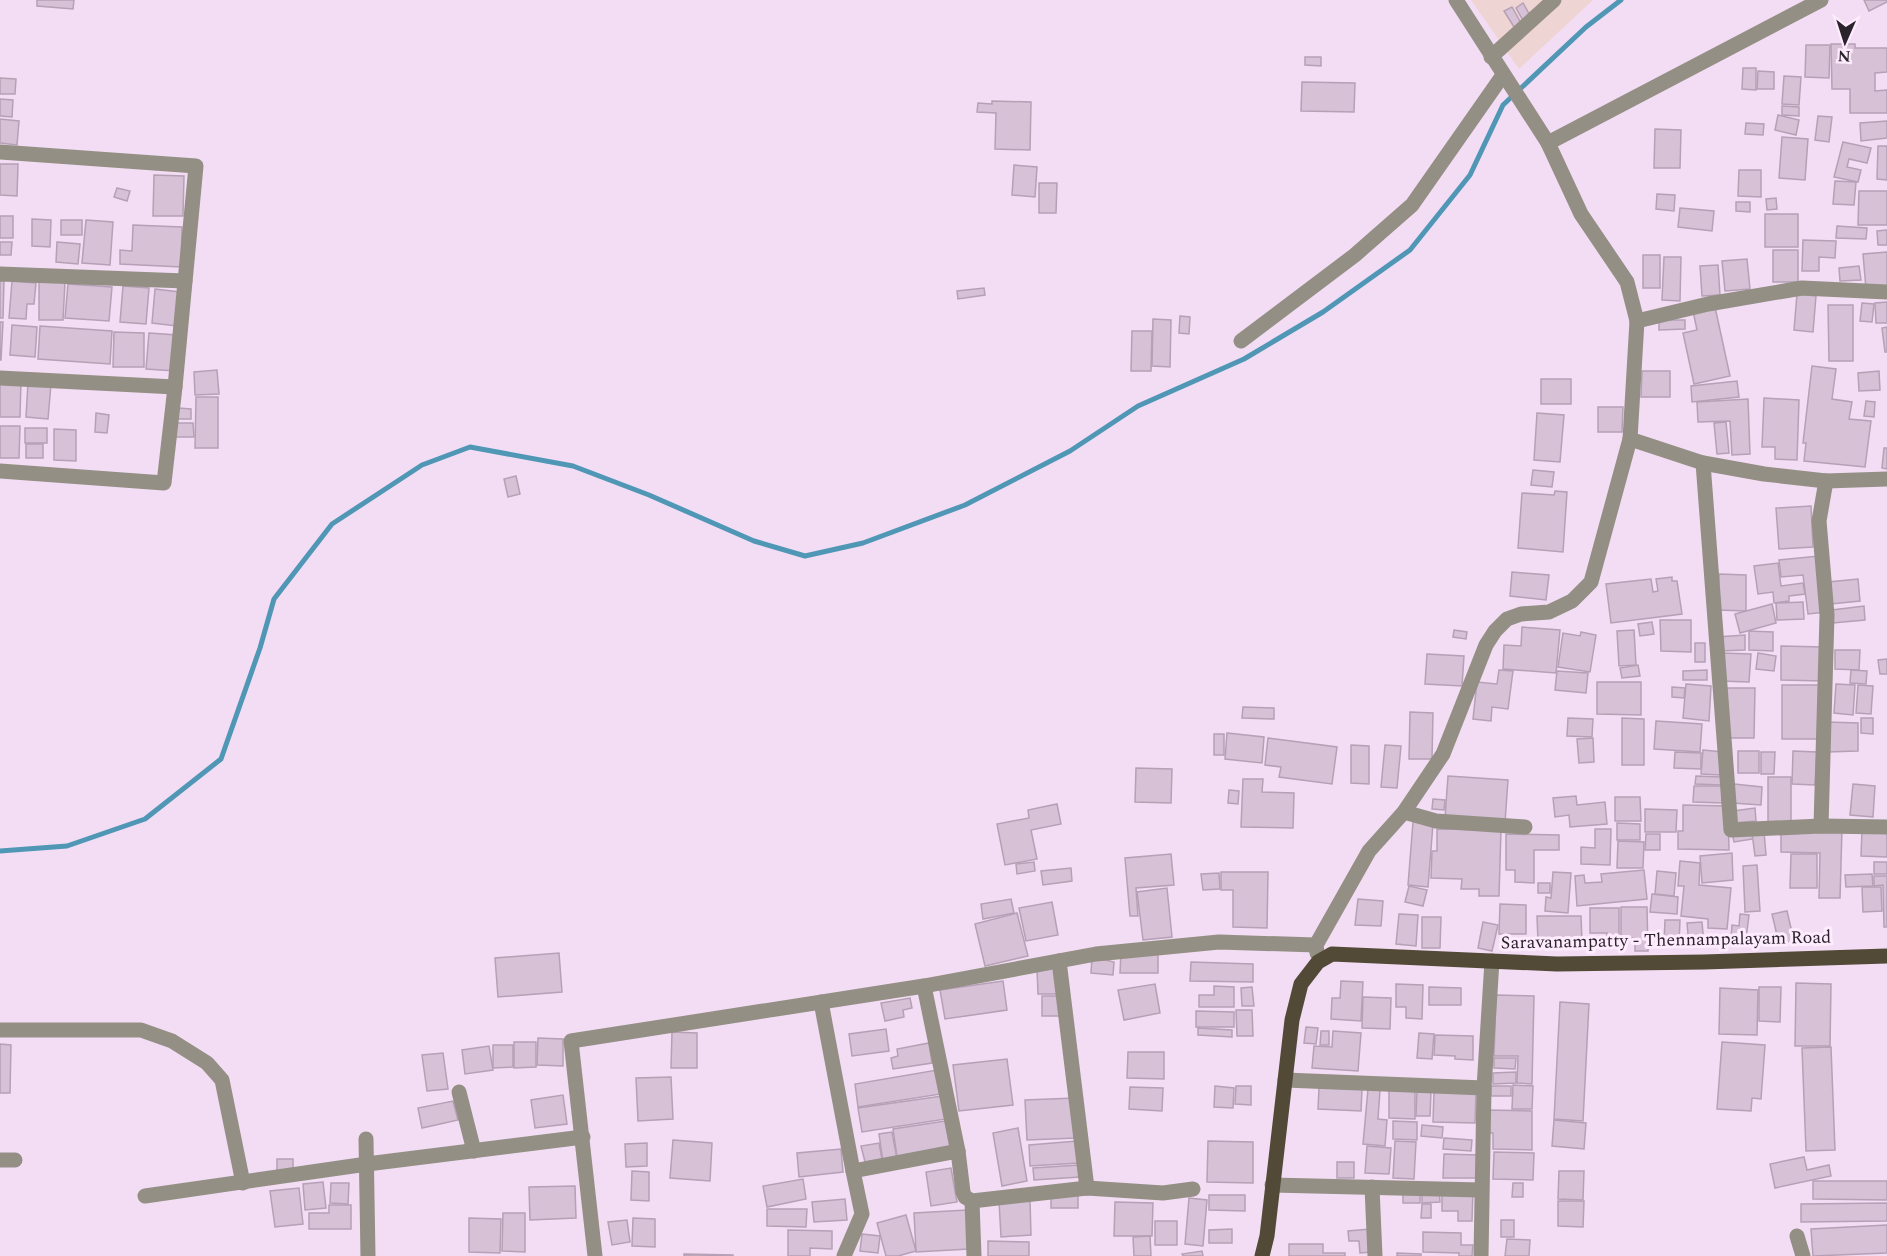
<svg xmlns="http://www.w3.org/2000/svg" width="1887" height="1256" font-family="Spectral,serif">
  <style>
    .education { fill: #efd4d4 }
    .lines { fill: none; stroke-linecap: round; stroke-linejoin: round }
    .stream { stroke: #5097b6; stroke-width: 5 }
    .building { fill: #d6c1d7; stroke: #b5a0b6; stroke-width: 1.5 }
    .minor { stroke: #948f84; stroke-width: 15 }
    .major { stroke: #524a36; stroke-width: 15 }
    .labels { text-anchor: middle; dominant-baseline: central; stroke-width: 6; stroke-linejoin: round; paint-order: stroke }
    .street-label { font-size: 18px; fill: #2b232b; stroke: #feecfe }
  </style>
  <rect width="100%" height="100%" fill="#f3ddf4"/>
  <!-- education -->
  <path class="education" d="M1471,0h122l-74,69z"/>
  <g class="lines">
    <!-- stream -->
    <path class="stream" d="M0,851l67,-5 78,-27 76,-60 39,-111 14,-49 58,-75 90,-59 48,-18 103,19 76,29 105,46 51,15 58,-13 102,-38 105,-54 68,-45 106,-47 79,-47 87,-62 60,-75 33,-70 83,-78 35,-27"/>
  </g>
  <!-- building -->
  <g class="building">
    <path d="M37,0h37l-1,9 -36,-3z"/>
    <path d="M1864,0h23v2l-18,9z"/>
    <path d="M1523,3l9,16 -7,5 -9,-16z"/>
    <path d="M1512,7l9,16 -7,4 -10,-16z"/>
    <path d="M1831,44h24v4h32v24l-12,1v18l12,-1v23h-37v-24h-18z"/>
    <path d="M1806,45h24l-1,33 -24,-1z"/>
    <path d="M1305,57h16v9l-16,-1z"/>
    <path d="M1743,68h13v22l-14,-1z"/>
    <path d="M1758,71l16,1v17h-17z"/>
    <path d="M1784,76l17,1 -2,28 -17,-1z"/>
    <path d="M0,78l16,1 -1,15h-15z"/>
    <path d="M1302,82l53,1 -1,29 -53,-1z"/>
    <path d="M0,99l13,1 -1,17 -12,-1z"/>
    <path d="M992,101l39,1 -1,48 -35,-1 1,-36 -19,-1 1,-9 14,1z"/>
    <path d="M1782,106l17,1v9l-17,-1z"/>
    <path d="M1778,115l21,5 -3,15 -21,-5z"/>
    <path d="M1818,116l14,1 -3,25 -14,-2z"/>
    <path d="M0,119l19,2 -2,24 -17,-2z"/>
    <path d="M1887,121v17l-26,3 -1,-18z"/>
    <path d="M1746,123l18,1 -1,11 -18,-1z"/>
    <path d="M1655,129l26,1 -1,38h-26z"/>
    <path d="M1782,137l26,2 -3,41 -26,-2z"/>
    <path d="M1843,142l28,6 -4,15 -18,-4 -2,8 14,3 -3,12 -24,-5z"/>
    <path d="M1878,146h9v34l-10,-1z"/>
    <path d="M0,164h18l-1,32 -17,-1z"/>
    <path d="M1014,165l23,2 -2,30 -23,-2z"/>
    <path d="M1739,170h22v27l-23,-1z"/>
    <path d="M154,175l30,1 -1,40h-30z"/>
    <path d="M1835,181l21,1 -2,23 -21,-1z"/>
    <path d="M1039,183h18l-1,30h-17z"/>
    <path d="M117,188l13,3 -3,10 -13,-4z"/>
    <path d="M1859,191h28v34h-29z"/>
    <path d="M1657,194l18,1 -1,16 -18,-2z"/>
    <path d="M1776,198l1,11 -10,1 -1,-11z"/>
    <path d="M1736,202h14v10l-14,-1z"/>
    <path d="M1680,208l34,3 -2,20 -34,-4z"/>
    <rect x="1765" y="214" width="33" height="33"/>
    <rect x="0" y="216" width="13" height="22"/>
    <path d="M32,219l19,1 -1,27 -18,-1z"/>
    <rect x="61" y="220" width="21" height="15"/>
    <path d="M86,220l27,2 -3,43 -28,-2z"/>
    <path d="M133,225l49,2 -1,40 -61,-3v-14l12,1z"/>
    <path d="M1837,226l30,2 -1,11 -30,-1z"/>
    <path d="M1887,230v15h-9l-1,-14z"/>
    <path d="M1803,240l33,1 -1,17 -16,-1v14h-17z"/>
    <path d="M0,242h12l-1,13h-11z"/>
    <path d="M57,242l23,2 -2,20 -22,-2z"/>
    <rect x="1773" y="250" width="25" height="32"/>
    <path d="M1887,252v36l-21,1 -3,-35z"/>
    <rect x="1643" y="255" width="17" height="33"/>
    <path d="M1664,257h17l-1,44 -18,-1z"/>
    <path d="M1747,259l3,30 -25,2 -3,-30z"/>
    <path d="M1718,265l2,30 -18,1 -2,-30z"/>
    <path d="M1859,266l2,14 -21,1 -1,-13z"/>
    <path d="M0,281h4l-1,37h-3z"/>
    <path d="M12,281l24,2 -2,21h-7l-1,15 -17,-1z"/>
    <path d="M39,282h26l-2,38h-24z"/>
    <path d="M68,284l44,3 -3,34 -44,-3z"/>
    <path d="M123,286l26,2 -3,36 -26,-2z"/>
    <path d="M984,288l1,7 -27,4 -1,-8z"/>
    <path d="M155,289l25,3 -3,34 -25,-3z"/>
    <path d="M1797,294l19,2 -3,36 -19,-2z"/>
    <path d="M1887,302v21h-11l-1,-20z"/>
    <path d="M1862,303l12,1 -2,18 -12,-1z"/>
    <path d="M1828,305h25v56h-24z"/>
    <path d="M1715,307l15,69 -36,8 -11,-51 14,-3 -4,-19z"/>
    <path d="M1180,316l10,1 -1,17 -10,-1z"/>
    <path d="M1153,319l18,1 -1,47 -18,-1z"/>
    <path d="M1659,320h26v9l-26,1z"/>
    <path d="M0,322h3l-2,38h-1z"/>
    <path d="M12,325l25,2 -2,30 -25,-2z"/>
    <path d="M40,326l72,5 -2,33 -72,-5z"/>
    <path d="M1887,327v25h-2l-3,-24z"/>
    <path d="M1132,331h20l-1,40h-20z"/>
    <path d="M114,332l30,1v34h-31z"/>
    <path d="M149,333l28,2 -2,36 -29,-2z"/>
    <path d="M1812,366l24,3 -4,30 20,3 -3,17 22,2 -6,46 -61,-6 2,-18h-3z"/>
    <path d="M217,370l2,24 -24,1 -1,-23z"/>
    <path d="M1642,371h28v26h-29z"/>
    <path d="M1879,371l1,19 -21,1 -1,-18z"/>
    <rect x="1541" y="379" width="30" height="25"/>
    <path d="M0,380l21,1 -1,36h-20z"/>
    <path d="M1737,381l2,16 -47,5 -1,-16z"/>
    <path d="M28,383l23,1 -3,35 -22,-2z"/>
    <path d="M196,397h22v51h-23z"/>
    <path d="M1764,398l35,2 -2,60 -22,-1v-12h-13z"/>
    <path d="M1748,399l2,55 -18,1 -2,-34 -32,1 -1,-20z"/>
    <path d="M1866,401l9,1 -1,15 -10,-1z"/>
    <path d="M1598,407h25l-1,25h-24z"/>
    <path d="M178,408l13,1v10h-13z"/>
    <path d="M96,413l13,2 -2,18 -12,-1z"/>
    <path d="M1537,413l27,2 -4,47 -26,-2z"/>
    <path d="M1726,422l3,31 -12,1 -3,-31z"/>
    <path d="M174,423h19l1,14h-20z"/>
    <path d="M0,426h20l-1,32h-19z"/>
    <rect x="25" y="428" width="22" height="15"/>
    <path d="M54,429l22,1v31l-22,-1z"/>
    <rect x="26" y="444" width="17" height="14"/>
    <path d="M1884,448h3v21l-5,-1z"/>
    <path d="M1533,470l21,2 -2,15 -21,-2z"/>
    <path d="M516,476l4,18 -12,3 -4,-18z"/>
    <path d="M1555,491l12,1 -4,60 -45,-4 4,-55 32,2z"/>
    <path d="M1811,506l2,41 -34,2 -3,-41z"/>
    <path d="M1819,556l7,56 -18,2 -5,-39 -22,2 -2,-17z"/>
    <path d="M1778,563l3,23 22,-3 2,11 -16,2v5l-15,2 -1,-11 -15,2 -4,-28z"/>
    <path d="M1512,572l37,3 -3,25 -36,-4z"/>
    <path d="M1719,574l27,1v36l-28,-1z"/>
    <path d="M1672,577v4h5l5,33 -71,9 -5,-39 45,-5 2,13 5,-1 -2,-12z"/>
    <path d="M1858,579l2,22 -29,3 -3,-22z"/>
    <path d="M1803,602l1,17 -27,1 -1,-17z"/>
    <path d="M1772,604l4,19 -36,10 -5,-19z"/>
    <path d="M1864,606l1,14 -32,3 -1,-13z"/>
    <path d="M1660,620h31v32l-30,-1z"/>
    <path d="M1652,622l2,12 -14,2 -2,-12z"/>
    <path d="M1522,627l38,3 -4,43 -53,-4 1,-24 17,1z"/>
    <path d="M1454,630l13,2 -1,7 -13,-2z"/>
    <path d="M1634,630l2,35 -17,1 -2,-35z"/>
    <path d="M1749,631l24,1v19l-24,-1z"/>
    <path d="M1581,632l15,3 -6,37 -32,-5 5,-34 17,3z"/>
    <path d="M1745,635v15l-27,1 -1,-14z"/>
    <rect x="1695" y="643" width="10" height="19"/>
    <path d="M1781,646l42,1v34l-42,-1z"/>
    <path d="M1835,650h25l-1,20 -24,-1z"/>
    <path d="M1720,653l31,1 -2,28 -30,-1z"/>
    <path d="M1758,653l18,3 -2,15 -18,-2z"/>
    <path d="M1427,654l37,2 -2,30 -37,-2z"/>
    <path d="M1887,659v15h-7l-2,-14z"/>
    <path d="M1638,665l2,11 -18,2 -2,-10z"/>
    <path d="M1499,670l14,1 -5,38 -16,-2 -1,14 -18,-2 4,-37 20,2z"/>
    <path d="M1707,670v10h-24v-9z"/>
    <path d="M1851,670l16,1 -1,13 -16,-1z"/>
    <path d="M1557,671l31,2 -2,20 -31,-3z"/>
    <path d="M1597,682h44v33l-44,-1z"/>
    <path d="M1686,684l25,2 -2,35 -26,-3z"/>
    <path d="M1836,684l19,1 -2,30 -19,-2z"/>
    <path d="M1782,685h41l-1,54h-40z"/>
    <path d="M1858,685l15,1 -2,28 -15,-1z"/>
    <path d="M1672,687l13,1 -1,10 -12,-1z"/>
    <path d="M1727,688h28l-1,50h-27z"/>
    <path d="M1243,707l31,1v11l-32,-1z"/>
    <path d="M1410,712l23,1 -1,46h-23z"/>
    <path d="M1568,718l25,1 -1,18 -25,-1z"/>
    <path d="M1622,718l22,1v46h-22z"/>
    <path d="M1861,718h12v16l-12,-1z"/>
    <path d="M1656,721l46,3 -2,28 -46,-3z"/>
    <path d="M1827,722l31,1v28l-31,1z"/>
    <path d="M1227,733l37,4 -2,26 -37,-4z"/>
    <rect x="1214" y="734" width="10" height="21"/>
    <path d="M1268,738l69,9 -5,37 -53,-7 2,-10 -16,-2z"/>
    <path d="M1593,738l1,24 -15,1 -2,-24z"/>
    <path d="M1351,745l18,1v38l-18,-1z"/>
    <path d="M1385,745l16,1 -4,42 -16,-1z"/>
    <path d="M1703,750l20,2 -3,23 -19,-1z"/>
    <rect x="1738" y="751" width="21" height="22"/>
    <path d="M1793,751l24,1 -2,33 -23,-1z"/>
    <path d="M1675,752l26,1v16l-27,-1z"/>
    <path d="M1761,752h14l-1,22h-13z"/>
    <path d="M1136,768l36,1 -1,34 -36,-1z"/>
    <path d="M1448,776l60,4 -3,42 -60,-4z"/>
    <path d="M1696,776l25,1v8l-26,-1z"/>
    <rect x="1768" y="777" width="23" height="48"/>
    <path d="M1243,779h20l-1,13 32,1 -1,35 -52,-1z"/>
    <path d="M1734,784l28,3 -1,18 -29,-2z"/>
    <path d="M1853,784l22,2 -2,31 -23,-2z"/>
    <path d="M1694,786h28v17l-29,-1z"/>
    <path d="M1229,790l10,1 -1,13 -10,-1z"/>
    <path d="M1576,796l1,9 28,-3 2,22 -37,3 -1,-12 -14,2 -2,-19z"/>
    <path d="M1615,797h25l1,24h-26z"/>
    <path d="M1433,799l12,1 -1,10 -12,-1z"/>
    <path d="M1057,804l4,20 -30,6 6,29 -32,6 -8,-41 32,-6 -1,-8z"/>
    <path d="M1683,805l45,1 1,44 -51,-1v-18h5z"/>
    <path d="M1755,808l1,13 -22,2 -1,-12z"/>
    <path d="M1645,809l32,1 -1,22h-31z"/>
    <path d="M1413,822l20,2 -5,63 -20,-2z"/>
    <path d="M1617,823l23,1v16h-23z"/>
    <path d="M1781,828l61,1 -2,69h-21l1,-45 -39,-1z"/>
    <path d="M1437,829l64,1 -2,66h-20v-7h-18l1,-10 -31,-1 1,-27h5z"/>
    <path d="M1595,829h16l-1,36 -29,-1v-17l14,1z"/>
    <path d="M1751,830l2,9 -19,3 -2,-9z"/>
    <path d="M1862,830l25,1v26l-26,-1z"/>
    <path d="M1764,832l2,23 -11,1 -3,-23z"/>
    <path d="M1506,834l53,1v15h-25v33l-19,-1v-12h-9z"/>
    <path d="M1646,834h14v16h-15z"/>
    <path d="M1618,841l26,1 -1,26h-26z"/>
    <path d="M1732,853l1,27 -31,3 -2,-27z"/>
    <path d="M1171,854l3,31 -38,3 2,28h-8l-5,-58z"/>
    <path d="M1791,854h26v34h-27z"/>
    <path d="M1680,861l20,2 -1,22 32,3 -4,41 -19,-1v-9l-27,-3 3,-30h-6z"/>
    <path d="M1034,862l1,9 -18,3 -1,-10z"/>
    <rect x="1874" y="862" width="13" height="12"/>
    <path d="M1757,865l3,46 -15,1 -2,-46z"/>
    <path d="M1071,868l1,13 -29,4 -2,-14z"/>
    <path d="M1644,870l3,29 -70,7 -2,-30 9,-1 1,8 17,-1 -1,-8z"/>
    <path d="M1657,871l19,2 -2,23 -19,-2z"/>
    <path d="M1221,872h47l-1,56 -34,-1v-37h-12z"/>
    <path d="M1553,872l18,1 -3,40 -23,-2 1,-14 5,1z"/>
    <path d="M1219,873l1,16 -17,1 -2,-16z"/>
    <path d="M1872,874l1,12 -27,1 -1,-12z"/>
    <path d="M1874,876h13v51h-3l-1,-42 -9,1z"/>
    <rect x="1538" y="883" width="12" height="10"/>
    <path d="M1409,886l18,4 -4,16 -18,-4z"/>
    <path d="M1862,887h19l1,24 -19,1z"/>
    <path d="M1167,888l5,49 -29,3 -6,-48z"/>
    <path d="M1652,894l26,3 -1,17 -27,-2z"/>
    <path d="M1011,899l3,14 -31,6 -2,-15z"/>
    <path d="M1358,899l25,2 -2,25 -26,-1z"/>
    <path d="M1052,902l6,33 -32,6 -7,-33z"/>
    <path d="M1500,904l26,1v29h-27z"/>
    <path d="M1621,907h26l1,44h-13v-13h-14z"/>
    <path d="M1590,908h29v34h-13l1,-9h-17z"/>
    <path d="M1787,911l7,30 -15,3 -7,-30z"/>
    <path d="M1017,913l11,43 -43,10 -10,-42z"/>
    <path d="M1399,914l19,1 -2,31 -20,-2z"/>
    <path d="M1740,914l9,1 -3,24 -15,-1 1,-13 7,1z"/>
    <path d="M1537,916h44l1,26h-44z"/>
    <path d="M1422,917h19l-1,31h-18z"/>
    <path d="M1665,920h15l-1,24h-15z"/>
    <path d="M1483,922l15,3 -6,26 -14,-3z"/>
    <path d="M1702,922l2,23 -15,1 -2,-23z"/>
    <path d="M1121,952h37v21h-38z"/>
    <path d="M559,953l3,39 -64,5 -3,-39z"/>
    <path d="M1092,957l22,5 -1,13 -22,-2z"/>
    <path d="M1191,962l62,2v18l-63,-1z"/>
    <path d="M1058,968l1,26h-21l-1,-25z"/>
    <path d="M1003,981l4,29 -62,9 -5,-29z"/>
    <path d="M1341,981l22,1 -2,39 -30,-2 1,-21h8z"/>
    <path d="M1796,983l35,1 -1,62h-35z"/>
    <path d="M1155,984l5,29 -36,7 -6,-30z"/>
    <path d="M1396,984l27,1 -1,34 -16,-1v-11h-10z"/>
    <path d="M1214,986l20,1v20h-35v-12h15z"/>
    <path d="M1252,987l2,19h-12l-1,-18z"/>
    <path d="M1429,987l32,1v17h-32z"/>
    <path d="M1759,987h22l-1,35 -21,-1z"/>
    <path d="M1720,988l38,2 -1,45 -38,-1z"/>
    <path d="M1496,995l38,1 -2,88 -15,-1 1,-27h-24z"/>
    <path d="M1042,996h19l-1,20h-18z"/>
    <path d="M1363,997l28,1 -1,31 -28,-1z"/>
    <path d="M910,998l2,10 -9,2 1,7 -19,4 -4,-18z"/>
    <path d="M1560,1002l29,2 -6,117 -29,-2z"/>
    <path d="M1236,1010h16l1,26h-16z"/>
    <path d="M1196,1011l38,1v15h-38z"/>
    <path d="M1306,1027l12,1 -2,16 -12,-1z"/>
    <path d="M1198,1028l34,2v7l-34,-2z"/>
    <path d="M886,1029l3,22 -37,5 -3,-22z"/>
    <path d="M1321,1031h8v14h-9z"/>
    <path d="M1333,1031l28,2 -3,38 -46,-3 2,-22 18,1z"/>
    <path d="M672,1032l25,1v35h-26z"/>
    <path d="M1419,1033l15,1 -2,25 -15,-1z"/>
    <path d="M1435,1035l38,1v24l-18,-1v-3l-21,-1z"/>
    <path d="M538,1038l25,1v27l-26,-1z"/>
    <path d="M514,1042h22v25l-22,1z"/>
    <path d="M1722,1042l43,3 -4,54 -9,-1 -1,13 -34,-2z"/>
    <path d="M929,1043l3,20 -39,6 -2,-11 7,-2 -1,-7z"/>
    <path d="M0,1044l11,1 -1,48h-10z"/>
    <path d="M493,1045h20v22l-20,1z"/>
    <path d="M489,1046l4,24 -28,4 -3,-24z"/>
    <path d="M1831,1047l4,103 -29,1 -4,-103z"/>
    <path d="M1128,1052h36v27l-37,-1z"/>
    <path d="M443,1053l5,36 -21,2 -5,-36z"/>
    <path d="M1494,1058h22l-1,11 -21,-1z"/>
    <path d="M1007,1059l6,46 -54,6 -6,-46z"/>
    <path d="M937,1070l4,24 -83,13 -3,-23z"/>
    <path d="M1516,1072v11l-23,1v-11z"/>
    <path d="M671,1077l2,42 -35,2 -2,-43z"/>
    <path d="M1513,1085l20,1 -1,23h-20z"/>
    <path d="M1215,1086l19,2 -1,20 -19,-1z"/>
    <path d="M1236,1086h15v19l-16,-1z"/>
    <rect x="1491" y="1086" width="20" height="10"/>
    <path d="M1130,1087l33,1 -1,23 -33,-2z"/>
    <path d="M1319,1088l43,1 -1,22 -43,-2z"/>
    <path d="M1368,1089l12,1 -2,29 9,1 -2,26 -22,-2z"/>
    <path d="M1389,1089l26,1v29l-26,-1z"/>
    <path d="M1417,1090l14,1 -1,25h-14z"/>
    <path d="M1434,1092l42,1 -1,30 -42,-1z"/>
    <path d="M563,1095l4,29 -32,4 -4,-28z"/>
    <path d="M942,1096l4,23 -84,13 -4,-24z"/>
    <path d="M1074,1098l2,40 -49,2 -2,-40z"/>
    <path d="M453,1101l5,19 -36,8 -4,-20z"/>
    <path d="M1486,1110l46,1v39l-39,-1v-16h-7z"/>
    <path d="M1554,1120l32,3 -2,26 -32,-3z"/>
    <path d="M945,1121l5,27 -53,9 -4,-28z"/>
    <path d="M1393,1121l24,1v18l-24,-1z"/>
    <path d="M1422,1125l21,2 -1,11 -21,-2z"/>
    <path d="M1018,1128l9,53 -25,5 -9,-53z"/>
    <path d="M892,1132l5,27 -14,3 -4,-28z"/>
    <path d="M1444,1138l28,2 -1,11 -28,-2z"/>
    <path d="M673,1140l39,3 -2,38 -40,-3z"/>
    <path d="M1077,1141l2,22 -49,3 -1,-21z"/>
    <path d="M1208,1141l45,1v41l-46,-1z"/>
    <path d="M1395,1141l21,1 -2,37 -21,-1z"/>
    <path d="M647,1143v23l-21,1 -1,-23z"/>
    <path d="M879,1143l3,16 -17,3 -4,-16z"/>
    <path d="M1367,1146l24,2 -2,26 -24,-1z"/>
    <path d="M841,1149l2,23 -44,5 -2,-24z"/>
    <path d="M1494,1152l40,1 -1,27 -40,-1z"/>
    <path d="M1444,1154l35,1v23h-36z"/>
    <path d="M1804,1157l3,13 22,-5 2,11 -56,12 -5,-24z"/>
    <rect x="277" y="1159" width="16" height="15"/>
    <rect x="1337" y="1162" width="17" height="16"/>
    <path d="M1079,1165l1,12 -46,3 -1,-12z"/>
    <path d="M951,1168l6,34 -26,4 -5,-34z"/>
    <path d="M632,1171l17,1v29l-18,-1z"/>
    <path d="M1559,1171h25l-1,29 -25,-1z"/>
    <path d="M803,1179l3,20 -39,8 -4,-21z"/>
    <path d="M1813,1181h74v19l-74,-1z"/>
    <path d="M323,1182l3,26 -21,2 -2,-26z"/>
    <path d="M331,1183h18l-1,21 -18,-1z"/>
    <path d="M1513,1183h10v14h-11z"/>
    <path d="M575,1186l1,32 -46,2 -1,-33z"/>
    <path d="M299,1188l4,36 -28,3 -5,-36z"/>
    <path d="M1403,1189l17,1v13h-17z"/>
    <path d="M1439,1189l1,13 -18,1v-13z"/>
    <path d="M1442,1190l31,1 -1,30h-14v-10h-16z"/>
    <rect x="1051" y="1193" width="27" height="15"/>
    <path d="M1209,1195h36v16l-36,-1z"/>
    <path d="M1189,1198l18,2 -4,46 -18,-2z"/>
    <path d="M845,1199l2,21 -33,2 -2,-20z"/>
    <path d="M1030,1200l1,35 -30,2 -2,-36z"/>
    <path d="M1558,1201h26l-1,26 -25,-1z"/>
    <path d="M1115,1202l38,1 -1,33h-38z"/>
    <path d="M1887,1203v18l-86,1v-18z"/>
    <path d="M1422,1204h9v14h-10z"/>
    <path d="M329,1205h22v24h-42v-16h20z"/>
    <path d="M767,1209h40l-1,18 -39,-1z"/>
    <path d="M967,1210l2,39 -53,3 -2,-39z"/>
    <path d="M503,1213h22v39l-23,-1z"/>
    <path d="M906,1215l10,36 -18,5h-12l-9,-33z"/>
    <path d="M469,1218l32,1 -1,34 -31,-1z"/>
    <path d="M633,1218l22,1v28l-23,-1z"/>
    <path d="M627,1220l3,22 -18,3 -4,-23z"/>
    <rect x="1501" y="1220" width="13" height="17"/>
    <rect x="1155" y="1221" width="22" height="24"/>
    <path d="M1887,1225v28l-74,3 -2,-27z"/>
    <path d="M1232,1229v14h-23v-13z"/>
    <path d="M1370,1229l2,23 -12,1 -1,-12h-10l-1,-10z"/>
    <path d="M788,1230l44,1v18l-22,-1v8h-22z"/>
    <path d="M1423,1232l38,1v12h12l-1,11h-13v-3l-36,-1z"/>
    <path d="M862,1234l18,2 -2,17 -18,-2z"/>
    <path d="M1150,1236l1,20h-17l-1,-19z"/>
    <path d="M1507,1239l23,1 -1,16h-24z"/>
    <path d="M988,1241l41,1v14h-41z"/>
    <path d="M1289,1244h34v9h22v3h-56z"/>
    <path d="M1202,1251l1,5h-20l-1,-2z"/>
    <path d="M1397,1253l24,1v2h-24z"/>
    <path d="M684,1254l49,1v1h-49z"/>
  </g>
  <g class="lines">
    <!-- minor -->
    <g class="minor">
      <path d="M1456,0l92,143 273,-143"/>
      <path d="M1491,57l63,-57"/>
      <path d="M1548,143l33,71 46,68 10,39 -7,118 73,24 61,11 62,7 61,-2"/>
      <path d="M0,152l196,14 -21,221 -175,-9"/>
      <path d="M0,274l185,7"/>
      <path d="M1637,321l71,-17 94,-16 85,4"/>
      <path d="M1241,341l114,-86 57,-50 91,-130"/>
      <path d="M1703,463l28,367 90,-4 66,1"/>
      <path d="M0,471l164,12 11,-96"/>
      <path d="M1404,812l32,9 89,6"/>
      <path d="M1821,826l6,-211 -8,-94 7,-40"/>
      <path d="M1317,953l-1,-8 53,-94 35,-39 39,-58 43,-109 9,-14 12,-12 14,-5 28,-2 23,-11 19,-19 39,-143"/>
      <path d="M1059,961l28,227"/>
      <path d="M924,986l34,165"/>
      <path d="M821,1002l32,169"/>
      <path d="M0,1030h141l31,11 35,22 15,17 21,103"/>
      <path d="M1285,1080l199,8"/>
      <path d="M459,1092l15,59"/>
      <path d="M366,1139l2,117"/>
      <path d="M0,1160h15"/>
      <path d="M1272,1185l209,5"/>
      <path d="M1372,1187l3,69"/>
      <path d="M145,1196l222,-32 216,-27"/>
      <path d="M972,1201l2,55"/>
      <path d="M1797,1236l6,20"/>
      <path d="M595,1256l-24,-215 353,-55 172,-32 123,-12 97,3"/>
      <path d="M844,1256l18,-42 -9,-43 105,-20 5,41 2,5 7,4 115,-13 76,5 30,-4"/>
      <path d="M1481,1256l3,-168 8,-127"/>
    </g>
    <!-- major -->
    <path class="major" d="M1262,1256l5,-20 25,-216 9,-36 17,-22 14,-8 225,10 147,-2 183,-6"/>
  </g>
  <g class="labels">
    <!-- street labels -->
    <g class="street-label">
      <text transform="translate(1666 940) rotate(-1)">Saravanampatty - Thennampalayam Road</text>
    </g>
  </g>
  <!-- north arrow -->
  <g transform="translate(1845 42) rotate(183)" stroke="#feecfe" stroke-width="4.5" paint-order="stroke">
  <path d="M0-4.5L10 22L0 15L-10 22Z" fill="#2b232b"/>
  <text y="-9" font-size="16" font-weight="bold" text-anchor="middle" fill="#2b232b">N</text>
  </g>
</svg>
